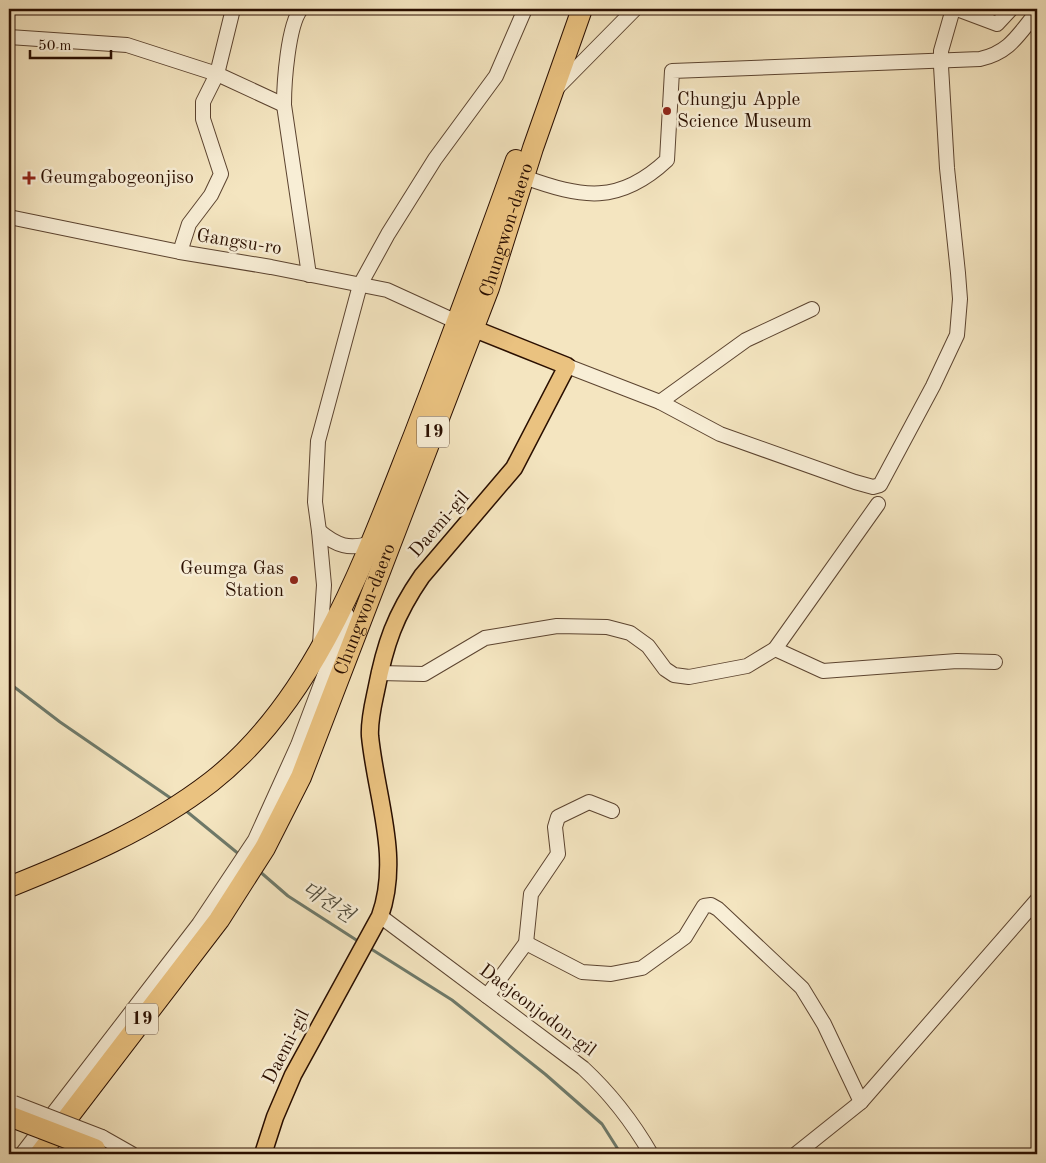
<svg xmlns="http://www.w3.org/2000/svg" width="1046" height="1163" font-family="'Old Standard TT','Noto Serif KR',serif">
  <style>
    .lines { fill: none; stroke-linecap: round; stroke-linejoin: round }
    .stream { stroke: #6e7969; stroke-width: 3 }
    .minor-casing { stroke: #5c4430; stroke-width: 16 }
    .major-casing { stroke: #2a0f00; stroke-width: 19 }
    .highway-casing { stroke: #2a0f00; stroke-width: 22 }
    .minor { stroke: #f8eed6; stroke-width: 14 }
    .major { stroke: #eac280; stroke-width: 16 }
    .highway { stroke: #eac280; stroke-width: 20 }
    .minor-bridge-casing { stroke: #5c4430; stroke-width: 16; stroke-linecap: butt }
    .highway-bridge-casing { stroke: #2a0f00; stroke-width: 22; stroke-linecap: butt }
    .minor-bridge { stroke: #f8eed6; stroke-width: 14 }
    .highway-bridge { stroke: #eac280; stroke-width: 20 }
    .poi-dot { fill: #8f2418; stroke: #f8eed6; stroke-width: 2 }
    .labels { text-anchor: middle; dominant-baseline: central; stroke-width: 5; stroke-linejoin: round; paint-order: stroke }
    .shield { fill: #f8eed6; stroke: #685240; stroke-width: 1 }
    .shield-label { font-size: 18px; font-weight: bold; fill: #2a0f00 }
    .poi-label { font-size: 19px; fill: #2a0f00; stroke: #f8eed6; text-anchor: start }
    .street-label { font-size: 19px; fill: #2a0f00; stroke: #f8eed6 }
    .water-label { font-size: 20px; font-style: italic; fill: #524d3d; stroke: #f8eed6 }
  </style>
  <rect width="100%" height="100%" fill="#f4e5c0"/>
  <filter id="stains"><feTurbulence type="fractalNoise" baseFrequency=".004" numOctaves="4"/><feColorMatrix values="0 0 0 0 .2 0 0 0 0 .09 0 0 0 0 .02 0 0 0 .5 -.17"/></filter>
  <radialGradient id="worn" r=".72"><stop offset=".6" stop-color="#630" stop-opacity="0"/><stop offset="1" stop-color="#630" stop-opacity=".3"/></radialGradient>
  <g class="lines">
    <!-- stream -->
    <g class="stream">
      <path d="M9,683l51,39 112,77"/>
      <path d="M185,810l55,45"/>
      <path d="M258,870l30,26 73,47"/>
      <path d="M368,947l84,53 93,74 57,50 19,30"/>
    </g>
    <defs>
      <g id="minor">
        <path d="M301,9c-13,16 -17,74 -17,96l25,170"/>
        <path d="M957,9l40,15 14,-15"/>
        <path d="M9,37l118,8 90,29 67,31"/>
        <path d="M555,90l80,-81"/>
        <path d="M524,177c58,21 95,28 143,-17l5,-89 308,-12c30,-7 38,-24 57,-47"/>
        <path d="M9,217l171,35 91,15 116,23 70,32"/>
        <path d="M180,252l9,-28 22,-29 10,-21 -18,-55v-17l14,-28 16,-65"/>
        <path d="M567,366l93,36 60,32 135,48 18,5 7,-2 53,-99 24,-51 3,-36 -2,-26 -11,-105 -6,-102v-15l12,-42"/>
        <path d="M660,402l86,-62 66,-31"/>
        <path d="M319,531l-4,-29 3,-61 42,-156 28,-51 47,-75 61,-83 29,-67"/>
        <path d="M320,644l4,-59 -5,-54c18,15 30,19 52,12"/>
        <path d="M775,649l48,22 134,-10 38,1"/>
        <path d="M379,673l45,1 61,-36 72,-12 50,1 23,6 18,13 17,23 9,6 15,2 58,-11 28,-17 103,-145"/>
        <path d="M380,916l203,152c28,26 49,53 68,86"/>
        <path d="M526,943l56,29 29,2 31,-6 43,-31 19,-31 7,-1 7,4 84,79 22,36 37,78"/>
        <path d="M487,996l39,-53 5,-49 27,-40 -3,-27 3,-10 31,-15 23,9"/>
        <path d="M102,1137l30,17"/>
        <path d="M22,1154l177,-230 56,-84 43,-95 49,-130"/>
        <path d="M796,1154l65,-52 176,-202"/>
      </g>
      <path id="major" d="M263,1154l12,-37 18,-42 87,-159c21,-59 -4,-119 -10,-180 -1,-15 3,-31 6,-45 9,-47 19,-76 46,-115l92,-108 53,-102 -105,-42"/>
      <g id="highway">
        <path d="M9,887c70,-28 141,-58 202,-105 106,-83 155,-226 203,-347 35,-91 69,-183 102,-275"/>
        <path id="s1" d="M40,1154l179,-234 46,-72 36,-71 188,-489 44,-140 49,-139"/>
      </g>
    </defs>
    <!-- minor casing -->
    <use href="#minor" class="minor-casing"/>
    <!-- major casing -->
    <use href="#major" class="major-casing"/>
    <!-- highway casing -->
    <use href="#highway" class="highway-casing"/>
    <!-- minor -->
    <use href="#minor" class="minor"/>
    <!-- major -->
    <use href="#major" class="major"/>
    <!-- highway -->
    <use href="#highway" class="highway"/>
    <defs>
      <path id="minor-bridge" d="M14,1103l88,34"/>
      <path id="highway-bridge" d="M9,1116l86,33"/>
    </defs>
    <!-- minor-bridge casing -->
    <use href="#minor-bridge" class="minor-bridge-casing"/>
    <!-- highway-bridge casing -->
    <use href="#highway-bridge" class="highway-bridge-casing"/>
    <!-- minor-bridge -->
    <use href="#minor-bridge" class="minor-bridge"/>
    <!-- highway-bridge -->
    <use href="#highway-bridge" class="highway-bridge"/>
  </g>
  <!-- markers -->
  <g class="poi-dot">
    <circle cx="667" cy="111" r="5"/>
    <path d="M26.5 170.5h5v5h5v5h-5v5h-5v-5h-5v-5h5z"/>
    <circle cx="294" cy="580" r="5"/>
  </g>
  <g class="labels">
    <!-- shield labels -->
    <g class="shield">
      <rect x="417" y="416.5" width="32" height="31" rx="4"/>
      <rect x="126" y="1003.5" width="32" height="31" rx="4"/>
    </g>
    <g class="shield-label">
      <text x="433" y="432">19</text>
      <text x="142" y="1019">19</text>
    </g>
    <!-- poi labels -->
    <g class="poi-label">
      <text x="677" y="100">Chungju Apple<tspan x="677" dy="22">Science Museum</tspan></text>
      <text x="40" y="178">Geumgabogeonjiso</text>
      <text x="284" y="569" text-anchor="end">Geumga Gas<tspan x="284" dy="22">Station</tspan></text>
    </g>
    <!-- street labels -->
    <g class="street-label">
      <text stroke="none"><textPath href="#s1" startOffset="1044">Chungwon-daero</textPath></text>
      <text transform="translate(239 243) rotate(9)">Gangsu-ro</text>
      <text transform="translate(440 525) rotate(-49)">Daemi-gil</text>
      <text stroke="none"><textPath href="#s1" startOffset="639">Chungwon-daero</textPath></text>
      <text transform="translate(537 1011) rotate(37)">Daejeonjodon-gil</text>
      <text transform="translate(287 1047) rotate(-63)">Daemi-gil</text>
    </g>
    <!-- water labels -->
    <g class="water-label">
      <text transform="translate(327 903) rotate(33)">대전천</text>
    </g>
  </g>
  <!-- margin -->
  <rect width="1046" height="1163" fill="none" stroke="#f4e5c0" stroke-width="30"/>
  <rect x="10" y="10" width="1026" height="1143" fill="none" stroke="#2a0f00" stroke-width="2.5"/>
  <rect x="15" y="15" width="1016" height="1133" fill="none" stroke="#2a0f00"/>
  <!-- scale -->
  <path d="M30 50v8h81v-8" fill="none" stroke="#2a0f00" stroke-width="2.5"/>
  <text x="38" y="50" font-size="15" fill="#2a0f00" stroke="#f8eed6" stroke-width="4" paint-order="stroke">50 m</text>
  <rect width="100%" height="100%" filter="url(#stains)"/>
  <rect width="100%" height="100%" fill="url(#worn)"/>
</svg>
